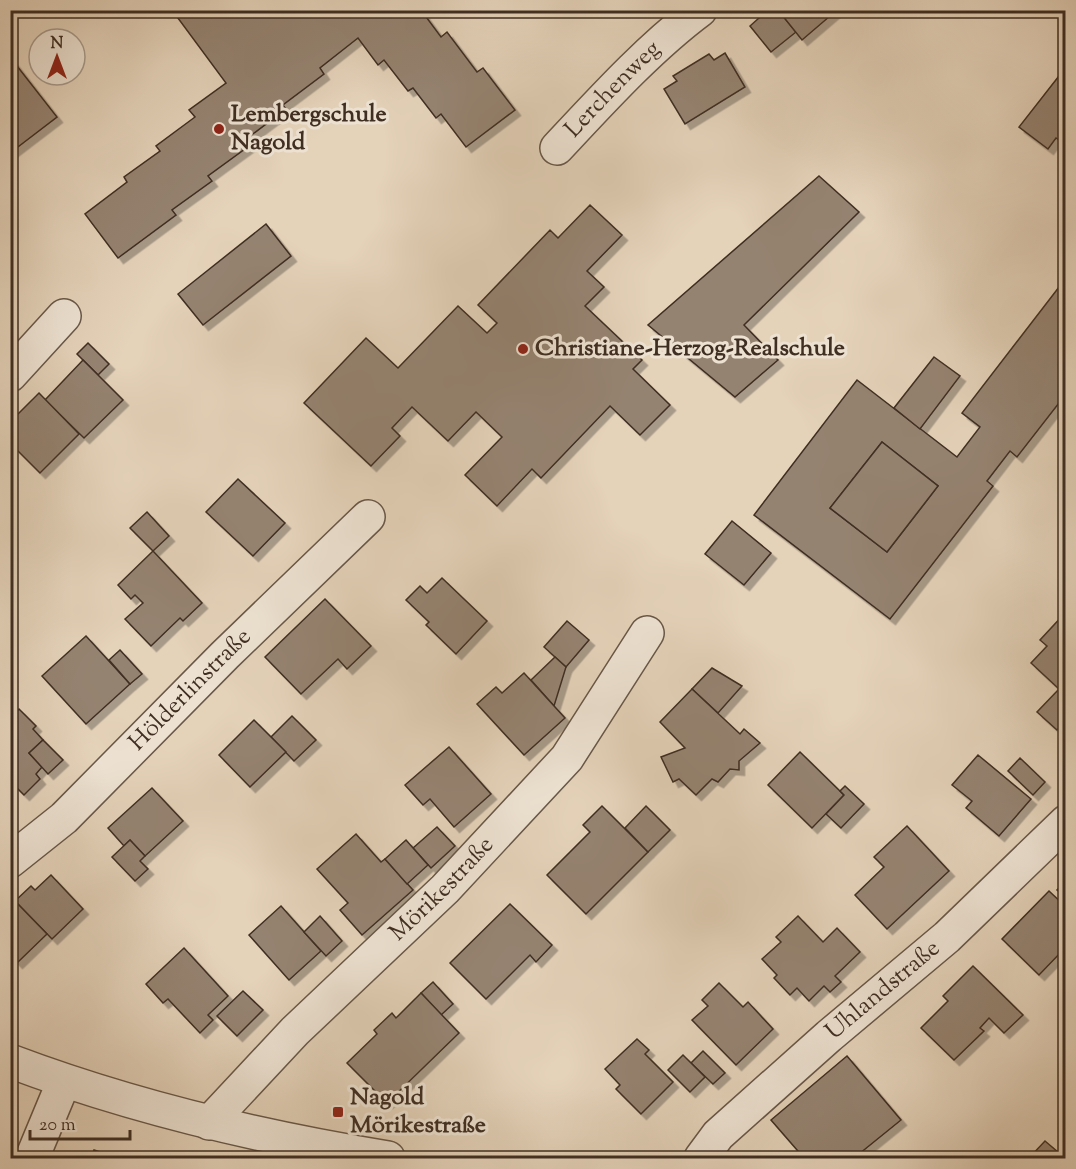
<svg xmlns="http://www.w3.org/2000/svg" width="1076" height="1169" font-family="'Sorts Mill Goudy',serif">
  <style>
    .building { fill: #958371; stroke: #3f2e22; stroke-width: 1.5; fill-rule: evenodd; filter: url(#shadow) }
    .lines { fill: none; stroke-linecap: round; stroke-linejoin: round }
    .minor-casing { stroke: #685748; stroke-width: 36 }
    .minor { stroke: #ede2d2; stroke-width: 33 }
    .poi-dot { fill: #8f2418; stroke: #ede2d2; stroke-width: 2 }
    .labels { text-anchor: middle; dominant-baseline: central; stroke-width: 6; stroke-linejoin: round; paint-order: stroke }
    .street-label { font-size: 24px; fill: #3f2e22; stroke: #ede2d2 }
    .poi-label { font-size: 24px; font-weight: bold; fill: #3f2e22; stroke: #ede2d2; text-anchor: start }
  </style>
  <defs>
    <filter id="shadow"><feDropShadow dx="5.5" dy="5.5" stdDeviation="0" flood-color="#0004"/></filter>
  </defs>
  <rect width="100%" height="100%" fill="#e4d2b9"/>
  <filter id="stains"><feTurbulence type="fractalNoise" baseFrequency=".00333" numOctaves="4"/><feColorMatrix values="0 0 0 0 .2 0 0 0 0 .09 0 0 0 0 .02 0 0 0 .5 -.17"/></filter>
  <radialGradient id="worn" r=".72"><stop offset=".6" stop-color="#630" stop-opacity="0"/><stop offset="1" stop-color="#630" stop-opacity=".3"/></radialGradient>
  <!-- building -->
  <g class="building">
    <path d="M172,10h249l20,27 6,-5 30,40 6,-4 32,42 -49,37 -25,-33 -5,4 -23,-30 -5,3 -24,-31 -6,5 -20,-27 -38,30 4,6 -41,31 3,4 -41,31 4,6 -41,30 4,5 -40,29 4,5 -58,43 -33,-44 42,-32 -3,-5 36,-26 -4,-5 39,-29 -6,-7 37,-27z"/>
    <path d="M768,10h10l18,22 -25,20 -21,-26z"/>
    <path d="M778,10h59l-35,30z"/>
    <path d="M725,53l20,34 -60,37 -21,-35 13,-8 -4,-5 36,-22 5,6z"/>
    <path d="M10,57l47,60 -47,36z"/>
    <path d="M1066,67v78l-10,-7 -8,11 -29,-22z"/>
    <path d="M819,176l40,36 -115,113 34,35 -43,37 -87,-72z"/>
    <path d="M590,205l32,30 -35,36 17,16 -19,19 57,54 -9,9 37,36 -30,30 -30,-29 -69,72 -9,-9 -35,37 -32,-31 37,-38 -26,-25 -28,29 -36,-34 -20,21 8,8 -29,30 -67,-63 62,-65 32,30 60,-62 29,27 10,-10 -19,-18 72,-75 8,8z"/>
    <path d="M266,224l25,32 -88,69 -25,-31z"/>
    <path d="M1066,278v116l-49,63 -7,-6 -23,30 6,5 -103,133 -136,-104 103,-135 100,77 23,-30 -18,-14zM882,442l56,44 -51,66 -57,-44z"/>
    <path d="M88,343l21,21 -11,11 -21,-21z"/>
    <path d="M934,357l26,19 -40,53 -26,-21z"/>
    <path d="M83,360l40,40 -39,38 -39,-38z"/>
    <path d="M39,393l40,41 -39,39 -30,-30v-21z"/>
    <path d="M882,442l56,44 -51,66 -57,-44z"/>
    <path d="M238,479l47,44 -32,33 -47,-44z"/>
    <path d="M147,512l22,24 -16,15 -23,-23z"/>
    <path d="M732,521l39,32 -27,32 -39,-31z"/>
    <path d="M153,551l49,52 -19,18 -3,-3 -29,28 -26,-27 18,-16 -8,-8 -4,4 -13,-14z"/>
    <path d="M442,578l45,43 -31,33 -30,-29 3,-3 -23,-22 14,-14 7,7z"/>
    <path d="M325,599l46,47 -24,23 -9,-10 -37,35 -36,-37z"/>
    <path d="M1066,612v109l-9,9 -20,-18 22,-23 -28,-26 16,-17 -7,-6z"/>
    <path d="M567,621l22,19 -23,27 -22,-20z"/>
    <path d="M86,636l44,48 -44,40 -44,-48z"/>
    <path d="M120,650l22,24 -12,10 -21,-24z"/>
    <path d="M555,657l11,10 -12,39 -23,-26z"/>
    <path d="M712,668l30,18 -24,27 -26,-24z"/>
    <path d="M524,673l41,45 -41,37 -47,-51 19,-17 6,6z"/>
    <path d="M692,689l48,45 4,-5 16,14 -21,18v9l-9,-1 -12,13 -6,-3 -16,16 -17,-16 -6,3 -12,-25 24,-9 -25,-26z"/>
    <path d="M19,709l17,17 -3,3 10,11 -14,13 13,14 -6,7 4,5 -16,16 -14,-14v-63z"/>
    <path d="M292,716l24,24 -22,21 -23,-24z"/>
    <path d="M254,720l32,32 -36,35 -31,-32z"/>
    <path d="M43,740l20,20 -15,14 -19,-21z"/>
    <path d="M449,747l42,47 -37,33 -24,-28 -7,6 -18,-20z"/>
    <path d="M800,752l44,43 -32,33 -44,-43z"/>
    <path d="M978,755l53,44 -32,37 -33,-28 6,-7 -20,-16z"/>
    <path d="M1020,758l25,24 -12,13 -25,-24z"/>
    <path d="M845,786l19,18 -23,24 -15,-14 18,-19 -4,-4z"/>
    <path d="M152,788l31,33 -38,35 -15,-16 -6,6 -16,-18z"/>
    <path d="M602,806l46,46 -62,62 -39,-39 43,-43 -7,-7z"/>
    <path d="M646,806l24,24 -22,22 -23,-24z"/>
    <path d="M907,826l42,45 -62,58 -32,-34 29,-28 -10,-10z"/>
    <path d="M437,827l18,19 -24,22 -18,-20z"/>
    <path d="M356,834l25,28 4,-3 28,31 -51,45 -22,-25 8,-7 -31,-34z"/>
    <path d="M130,840l15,16 -5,5 8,8 -13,12 -23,-24z"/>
    <path d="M406,840l22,25 -21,19 -22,-25z"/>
    <path d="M51,875l32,34 -31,30 -37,-38 16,-15 4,4z"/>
    <path d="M1066,881v17l-9,-8z"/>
    <path d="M1049,891l17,16v40l-27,28 -37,-36z"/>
    <path d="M15,901l32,33 -30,29 -7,-7v-51z"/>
    <path d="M510,904l42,41 -16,17 -6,-7 -44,44 -36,-36z"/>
    <path d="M281,906l40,45 -32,29 -40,-45z"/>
    <path d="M320,916l22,25 -16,15 -22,-24z"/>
    <path d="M798,916l25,26 14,-14 23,24 -25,24 6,6 -11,10 -6,-6 -15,15 -12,-13 -7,7 -16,-17 3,-3 -15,-16 19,-17 -5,-5z"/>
    <path d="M184,948l44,48 -20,19 5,5 -13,13 -32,-34 -5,4 -17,-19z"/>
    <path d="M973,966l50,49 -19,18 -15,-15 -9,10 4,3 -30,29 -33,-32 27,-27 -5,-5z"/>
    <path d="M433,982l20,22 -12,11 -20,-22z"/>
    <path d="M719,983l24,24 5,-5 25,27 -37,36 -44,-45 16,-14 -6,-6z"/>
    <path d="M243,991l20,19 -26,26 -20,-20z"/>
    <path d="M421,993l38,40 -72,70 -40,-40 30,-29 -3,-4 18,-17 4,5z"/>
    <path d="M637,1039l12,11 -4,4 28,28 -32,32 -25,-25 4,-4 -15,-16z"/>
    <path d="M703,1051l22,22 -12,11 -22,-21z"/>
    <path d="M683,1055l22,22 -15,15 -22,-22z"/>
    <path d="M847,1056l54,64 -47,38h-50l-33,-38z"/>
    <path d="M1045,1141l20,17h-36z"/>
    <path d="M94,1150l25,8h-28z"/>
  </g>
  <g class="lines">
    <defs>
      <g id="minor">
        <path id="s1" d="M557,148c44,-47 92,-100 143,-138"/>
        <path d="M10,375l54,-59"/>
        <path id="s2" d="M10,861l54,-43 161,-163 143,-138"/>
        <path d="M10,1061c122,46 249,76 378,97"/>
        <path id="s3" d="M209,1123l86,-92 150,-142 122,-131 80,-125"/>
        <path d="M32,1158l32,-77"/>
        <path id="s4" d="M701,1158l17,-23 111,-99 118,-99 119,-115"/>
      </g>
    </defs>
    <!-- minor casing -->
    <use href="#minor" class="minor-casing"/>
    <!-- minor -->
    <use href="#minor" class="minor"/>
  </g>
  <!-- markers -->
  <g class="poi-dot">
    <circle cx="219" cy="129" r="6"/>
    <circle cx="523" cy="349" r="6"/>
    <rect x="332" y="1106" width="12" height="12" rx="3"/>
  </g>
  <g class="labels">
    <!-- street labels -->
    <g class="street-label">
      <text stroke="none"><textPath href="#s1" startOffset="81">Lerchenweg</textPath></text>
      <text stroke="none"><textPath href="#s2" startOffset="249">Hölderlinstraße</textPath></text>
      <text stroke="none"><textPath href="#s3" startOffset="330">Mörikestraße</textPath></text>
      <text stroke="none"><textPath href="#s4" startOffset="248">Uhlandstraße</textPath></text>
    </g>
    <!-- poi labels -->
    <g class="poi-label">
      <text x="231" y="115">Lembergschule<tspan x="231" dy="28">Nagold</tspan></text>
      <text x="535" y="349">Christiane-Herzog-Realschule</text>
      <text x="350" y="1098">Nagold<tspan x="350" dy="28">Mörikestraße</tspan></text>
    </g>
  </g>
  <!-- margin -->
  <rect width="1076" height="1169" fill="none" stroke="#e4d2b9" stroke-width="36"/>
  <rect x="12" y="12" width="1052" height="1145" fill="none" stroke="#3f2e22" stroke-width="3"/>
  <rect x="18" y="18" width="1040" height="1133" fill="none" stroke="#3f2e22" stroke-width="1.5"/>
  <!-- north arrow -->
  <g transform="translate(57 57)"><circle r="28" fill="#ede2d2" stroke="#a79a8c" stroke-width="1.5"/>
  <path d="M0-4.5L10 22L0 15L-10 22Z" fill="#8f2418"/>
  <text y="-9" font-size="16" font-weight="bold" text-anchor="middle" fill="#3f2e22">N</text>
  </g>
  <!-- scale -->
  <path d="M30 1130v9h100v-9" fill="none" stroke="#3f2e22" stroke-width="3"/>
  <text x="39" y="1130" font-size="18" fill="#3f2e22" stroke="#ede2d2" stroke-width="4.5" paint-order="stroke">20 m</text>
  <rect width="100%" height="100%" filter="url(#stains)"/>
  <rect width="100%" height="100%" fill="url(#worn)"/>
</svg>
